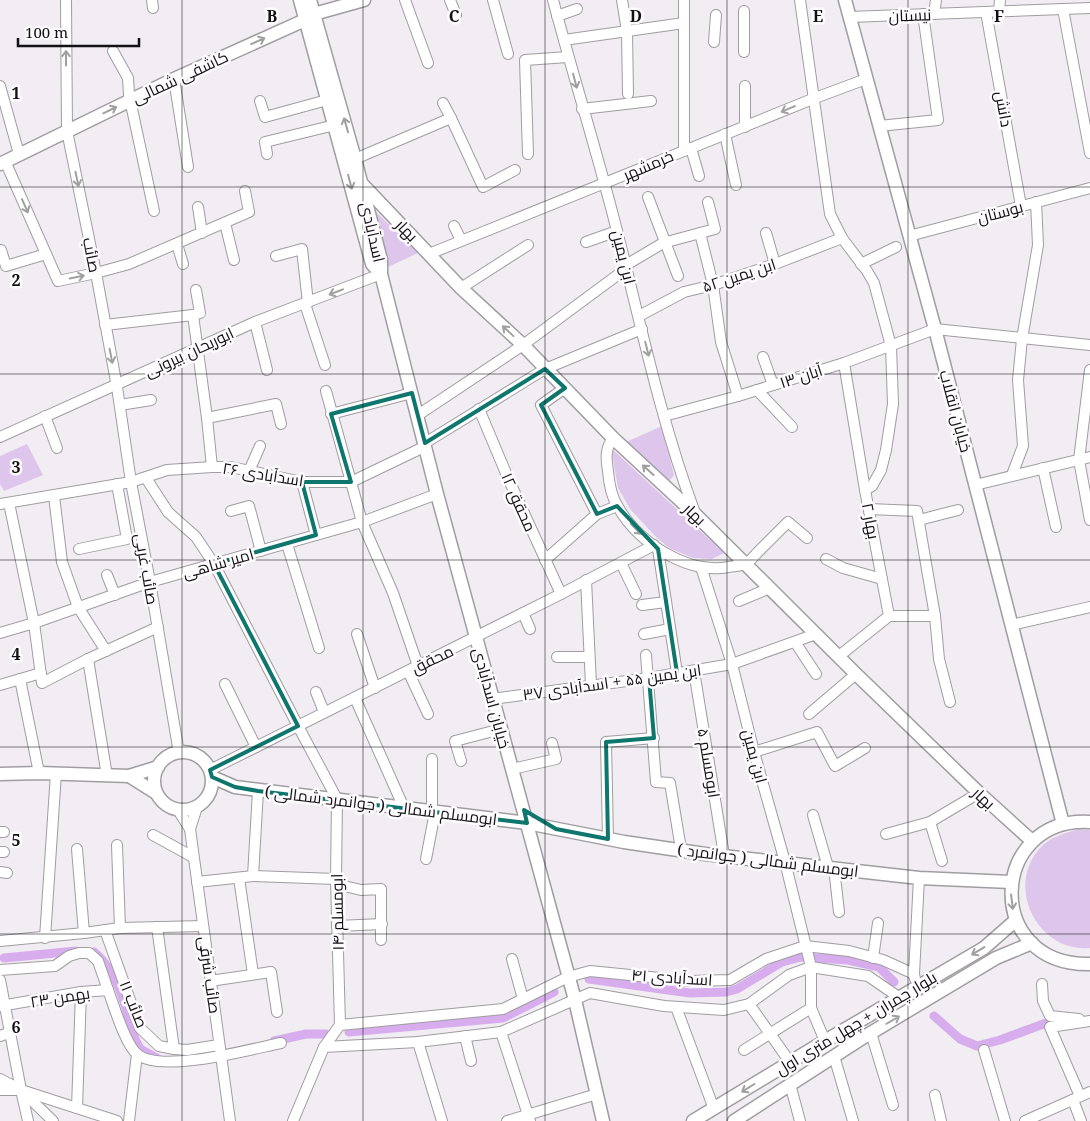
<svg xmlns="http://www.w3.org/2000/svg" width="1090" height="1121" font-family="'Noto Serif',Cairo,serif">
  <style>
    .green { fill: #dec5ec }
    .lines { fill: none; stroke-linecap: round; stroke-linejoin: round }
    .canal { stroke: #d7adee; stroke-width: 9 }
    .minor-casing { stroke: #a09da2; stroke-width: 12 }
    .major-casing { stroke: #a09da2; stroke-width: 15 }
    .minor { stroke: #fff; stroke-width: 10 }
    .major { stroke: #fff; stroke-width: 12 }
    .oneway { stroke: #a1a0a1 }
    .marked { fill: none; stroke: #0f766e; stroke-width: 4; stroke-linejoin: round }
    .grid { fill: none; stroke: #131113; stroke-width: 1; stroke-opacity: 0.55 }
    .labels { text-anchor: middle; dominant-baseline: central; stroke-width: 5; stroke-linejoin: round; paint-order: stroke }
    .street-label { font-size: 16px; fill: #131113; stroke: #fefbff }
    .grid-label { font-size: 16px; text-anchor: middle; font-weight: bold; fill: #131113; stroke: #fefbff; stroke-width: 5; stroke-linejoin: round; paint-order: stroke }
  </style>
  <rect width="100%" height="100%" fill="#f1edf3"/>
  <!-- green -->
  <g class="green">
    <path d="M371,207l47,46 -34,16z"/>
    <path d="M662,426l12,49 -6,8 -42,-41z"/>
    <path d="M27,444l16,31 -39,16 -4,-7v-28z"/>
    <path d="M611,448l113,105 -12,6 -19,-1 -24,-10 -14,-12 -25,-27 -12,-21z"/>
    <path d="M1078,829l12,1v118c-54,5 -87,-65 -47,-103 10,-9 23,-12 35,-16z"/>
  </g>
  <g class="lines">
    <!-- canal -->
    <g class="canal">
      <path d="M94,952c26,22 31,56 41,87l5,10 20,11"/>
      <path d="M4,958l72,-7"/>
      <path d="M589,979l101,14 36,-1 11,-3 45,-27 19,-5 47,3 31,7 15,15"/>
      <path d="M934,1016l26,23 17,7 23,-6 46,-17"/>
      <path d="M349,1032l154,-14 51,-26"/>
      <path d="M274,1041l32,-7h20"/>
    </g>
    <defs>
      <g id="minor">
        <path d="M66,0l1,131 29,142 21,114 14,95 19,100 29,171"/>
        <path d="M152,0l1,8"/>
        <path d="M405,0l23,63"/>
        <path d="M450,0l6,15"/>
        <path d="M493,0l15,54"/>
        <path d="M553,0c20,75 43,149 62,223 25,97 45,196 80,290"/>
        <path d="M622,0l5,31 1,63"/>
        <path d="M684,0v150"/>
        <path d="M800,0l30,214 12,24 25,33 7,12 17,63 2,58 -7,46 -5,20 -9,16 -7,4"/>
        <path d="M1063,9l27,144"/>
        <path d="M999,11l1,-11"/>
        <path d="M986,12l35,194"/>
        <path d="M934,14l2,-14"/>
        <path d="M557,16l20,-7"/>
        <path d="M849,17l241,-9"/>
        <path d="M564,40l120,-17"/>
        <path d="M714,42l2,-27"/>
        <path d="M113,51l15,27 1,17 25,116"/>
        <path d="M744,52v-41"/>
        <path d="M174,79l14,88"/>
        <path d="M0,86l19,68"/>
        <path d="M745,86v41"/>
        <path d="M260,101l5,16 62,-17"/>
        <path d="M443,103l8,15"/>
        <path d="M582,109l69,-8"/>
        <path d="M879,126l59,-6 -15,-106"/>
        <path d="M725,134l11,51"/>
        <path d="M691,148l8,28"/>
        <path d="M267,154l-2,-12 70,-17"/>
        <path d="M528,154l-3,-94 43,-3"/>
        <path d="M355,159l96,-41 32,69 32,-17"/>
        <path d="M5,161l53,120 38,-8 33,-9 120,-52 -4,-21"/>
        <path d="M648,197l30,79"/>
        <path d="M198,207l4,26"/>
        <path d="M225,223l9,37"/>
        <path d="M454,226l7,14"/>
        <path d="M700,233l13,52 8,57 17,54"/>
        <path d="M766,233l9,31"/>
        <path d="M909,236l181,-48"/>
        <path d="M586,242l31,-11"/>
        <path d="M177,244l6,20"/>
        <path d="M1,250l5,16 40,-12"/>
        <path d="M429,254l386,-156 51,-19"/>
        <path d="M276,256l26,-7 6,54"/>
        <path d="M861,264l35,-17"/>
        <path d="M626,265l37,-22 52,-14 -7,-27"/>
        <path d="M461,288l67,-43"/>
        <path d="M305,304l20,61"/>
        <path d="M193,315l7,-2 -4,-23"/>
        <path d="M639,316l45,-24 29,-7 62,-21 67,-26"/>
        <path d="M255,322l12,48"/>
        <path d="M105,325l88,-10 14,103 5,49"/>
        <path d="M763,357l10,28"/>
        <path d="M1090,370l-11,90 11,60"/>
        <path d="M565,388l-24,17 56,109"/>
        <path d="M757,390l35,37"/>
        <path d="M326,391l36,131 31,71 25,73"/>
        <path d="M120,405l31,-5"/>
        <path d="M479,409l29,69 53,116"/>
        <path d="M331,414l81,-21"/>
        <path d="M418,415l105,-70 104,-77"/>
        <path d="M45,416l12,32"/>
        <path d="M664,416l74,-20 106,-33 91,-34 155,16"/>
        <path d="M207,418l69,-14 5,20"/>
        <path d="M0,437l255,-115 126,-48"/>
        <path d="M613,438c-8,11 -7,20 -5,33 1,13 3,25 10,36 20,35 69,68 111,60 5,-1 14,-1 18,-4 4,-3 8,-8 11,-11 10,-10 20,-20 30,-30l19,16"/>
        <path d="M425,443l120,-74 97,-40"/>
        <path d="M1043,468l13,59"/>
        <path d="M249,471l11,-25"/>
        <path d="M1012,475l11,-29 -5,-66 4,-41 16,-94 -2,-43"/>
        <path d="M146,478l22,34 28,25 18,27 84,162 39,73 -1,80 4,146"/>
        <path d="M302,482l14,53"/>
        <path d="M975,485l115,-28"/>
        <path d="M54,496l8,66 16,45 28,44"/>
        <path d="M9,503l25,120 8,60 46,-24 70,-32"/>
        <path d="M0,504l131,-22 36,-12 45,-3h19l71,15h49l75,-36"/>
        <path d="M869,509l48,2 18,105 4,43 11,43"/>
        <path d="M231,511l18,-5 12,45"/>
        <path d="M919,520l39,-10"/>
        <path d="M287,544l32,104"/>
        <path d="M79,549l48,-10 -10,-55"/>
        <path d="M658,549l19,124"/>
        <path d="M826,559l17,9 39,11"/>
        <path d="M545,560l52,-46 20,-8"/>
        <path d="M621,563l15,31"/>
        <path d="M701,567l31,97 22,88 31,110 26,105v41l14,33"/>
        <path d="M107,575l8,20"/>
        <path d="M586,580l5,105"/>
        <path d="M739,601l31,-13"/>
        <path d="M642,605l24,-3"/>
        <path d="M523,613l7,16"/>
        <path d="M889,616h46"/>
        <path d="M1011,625l79,-18"/>
        <path d="M0,633l34,-10 116,-41 212,-60 75,-28"/>
        <path d="M357,634l18,54"/>
        <path d="M644,634l26,-5"/>
        <path d="M795,642l21,32"/>
        <path d="M646,655l10,127 14,1 11,66"/>
        <path d="M839,656l50,-40 -24,-126 -21,-127"/>
        <path d="M557,657h32"/>
        <path d="M88,659l19,117"/>
        <path d="M408,671l20,43"/>
        <path d="M694,671l30,184"/>
        <path d="M20,679l19,94"/>
        <path d="M225,684l31,63"/>
        <path d="M0,685l41,-12"/>
        <path d="M316,692l8,20"/>
        <path d="M355,698l49,110"/>
        <path d="M492,699l157,-21 83,-14 84,-30"/>
        <path d="M809,714l47,-40"/>
        <path d="M754,752l63,-20 18,34 30,-18"/>
        <path d="M461,761l-6,-20 46,-12"/>
        <path d="M512,769l44,-10 -4,-16"/>
        <path d="M210,770l351,-176 93,-49"/>
        <path d="M178,810l12,19 40,292"/>
        <path d="M432,812v-53"/>
        <path d="M813,815l15,52"/>
        <path d="M930,822l12,39"/>
        <path d="M190,829l7,-22"/>
        <path d="M0,832h4"/>
        <path d="M886,834l44,-12 49,-29"/>
        <path d="M153,835l40,22"/>
        <path d="M608,839l-2,-97 48,-4"/>
        <path d="M117,845l3,83"/>
        <path d="M77,849l7,84"/>
        <path d="M0,852h4"/>
        <path d="M426,859l9,-47"/>
        <path d="M834,868l5,44"/>
        <path d="M0,872l7,1"/>
        <path d="M253,876l5,-85"/>
        <path d="M239,878l14,96"/>
        <path d="M197,882l56,-6 83,3"/>
        <path d="M336,884l25,6 20,-1v51"/>
        <path d="M337,926l45,-2"/>
        <path d="M157,927l17,122"/>
        <path d="M105,930l35,98 19,18 15,3 13,1 32,-5"/>
        <path d="M45,938l11,-165"/>
        <path d="M0,941l84,-8 36,-5 83,-2"/>
        <path d="M873,958l5,-35"/>
        <path d="M512,959l11,40"/>
        <path d="M0,970l55,-4 14,-10 10,-3h10l9,8 10,29"/>
        <path d="M915,979l-1,-5 5,-96"/>
        <path d="M0,980l21,110 7,31"/>
        <path d="M210,981l61,-9 6,40"/>
        <path d="M1042,984l1,17 7,15 29,3"/>
        <path d="M749,1004l41,58"/>
        <path d="M0,1006l81,-14 27,-2c6,16 17,54 29,64 23,20 114,-5 144,-11"/>
        <path d="M676,1007l38,102"/>
        <path d="M340,1025l163,-16 65,-32 22,-6 100,10 40,-1 36,-21 39,-13 44,5 34,9 31,14"/>
        <path d="M501,1032l29,89"/>
        <path d="M871,1033l22,72"/>
        <path d="M0,1036l11,-4"/>
        <path d="M465,1036l6,25"/>
        <path d="M418,1042l24,79"/>
        <path d="M324,1047l94,-5 83,-10 89,-39 74,13 60,4 25,-6 40,-29 22,-8 57,9 32,22"/>
        <path d="M744,1050l67,-42"/>
        <path d="M984,1050l21,71"/>
        <path d="M834,1056l19,65"/>
        <path d="M0,1079l21,11 96,31"/>
        <path d="M790,1084l10,37"/>
        <path d="M0,1090h20"/>
        <path d="M23,1092l30,29"/>
        <path d="M935,1095l6,26"/>
        <path d="M1080,1096l-30,-69 40,-6"/>
        <path d="M1073,1100l8,21"/>
        <path d="M77,1108l4,-116"/>
        <path d="M129,1121l8,-67"/>
        <path d="M293,1121l31,-74 16,-22"/>
        <path d="M507,1121l90,-27"/>
        <path d="M1025,1121l65,-29"/>
      </g>
      <g id="major">
        <path d="M300,0l72,264 9,10"/>
        <path d="M310,0l45,159 26,101v14l56,220 138,506 28,121"/>
        <path d="M845,0l90,329 128,495"/>
        <path d="M0,164l174,-85 131,-59 9,-6 50,-14"/>
        <path d="M363,185l98,103 62,57 90,93 82,76 161,160 123,119 53,48"/>
        <circle cx="183" cy="781" r="29"/>
        <path d="M0,774l39,-1 90,3 29,-9"/>
        <path d="M129,776l27,17"/>
        <path d="M212,777l23,10 292,36 97,19 81,12 214,24 92,4"/>
        <path d="M1090,822c-101,-6 -108,144 0,142"/>
        <path d="M693,1121l132,-80 159,-93 32,-28"/>
        <path d="M734,1121l130,-84 132,-79 36,-15"/>
      </g>
    </defs>
    <!-- minor casing -->
    <use href="#minor" class="minor-casing"/>
    <!-- major casing -->
    <use href="#major" class="major-casing"/>
    <!-- minor -->
    <use href="#minor" class="minor"/>
    <!-- major -->
    <use href="#major" class="major"/>
  </g>
  <!-- one-way arrows -->
  <defs><path id="oneway-shaft" d="M-6 0H5M1.5-3L5.5 0L1.5 3" fill="none" stroke-width="1.6" stroke-linecap="round" stroke-linejoin="round" transform="scale(1.25)"/></defs>
  <g class="oneway">
    <use href="#oneway-shaft" transform="translate(258 41) rotate(-24)"/>
    <use href="#oneway-shaft" transform="translate(66 58) rotate(-90)"/>
    <use href="#oneway-shaft" transform="translate(575 81) rotate(75)"/>
    <use href="#oneway-shaft" transform="translate(788 109) rotate(157)"/>
    <use href="#oneway-shaft" transform="translate(110 110) rotate(-26)"/>
    <use href="#oneway-shaft" transform="translate(346 125) rotate(-106)"/>
    <use href="#oneway-shaft" transform="translate(77 179) rotate(78)"/>
    <use href="#oneway-shaft" transform="translate(350 182) rotate(75)"/>
    <use href="#oneway-shaft" transform="translate(25 206) rotate(66)"/>
    <use href="#oneway-shaft" transform="translate(77 277) rotate(-11)"/>
    <use href="#oneway-shaft" transform="translate(336 292) rotate(159)"/>
    <use href="#oneway-shaft" transform="translate(508 331) rotate(-137)"/>
    <use href="#oneway-shaft" transform="translate(647 349) rotate(76)"/>
    <use href="#oneway-shaft" transform="translate(111 356) rotate(79)"/>
    <use href="#oneway-shaft" transform="translate(648 470) rotate(-138)"/>
    <use href="#oneway-shaft" transform="translate(636 529) rotate(45)"/>
    <use href="#oneway-shaft" transform="translate(1012 902) rotate(83)"/>
    <use href="#oneway-shaft" transform="translate(978 951) rotate(149)"/>
    <use href="#oneway-shaft" transform="translate(893 1020) rotate(-30)"/>
    <use href="#oneway-shaft" transform="translate(748 1088) rotate(148)"/>
  </g>
  <!-- marked area -->
  <path class="marked" d="M545,369l20,19 -24,17 56,109 20,-8 41,43 19,124 -28,5 5,60 -48,4 2,97 -52,-10 -32,-19 3,13 -269,-32 -23,-4 -23,-10 -2,-7 88,-44 -84,-162 102,-29 -14,-53h49l-20,-68 81,-21 13,50z"/>
  <!-- grid -->
  <path class="grid" d="M182,0v1121M363,0v1121M545,0v1121M727,0v1121M908,0v1121M0,187h1090M0,374h1090M0,560h1090M0,747h1090M0,934h1090"/>
  <g class="labels">
    <!-- street labels -->
    <g class="street-label">
      <text transform="translate(910 15) rotate(-2)">نیستان</text>
      <text transform="translate(180 77) rotate(-25)">کاشفی شمالی</text>
      <text transform="translate(1004 109) rotate(80)">دانش</text>
      <text transform="translate(648 165) rotate(-23)">خرمشهر</text>
      <text transform="translate(1000 212) rotate(-15)">بوستان</text>
      <text transform="translate(407 230) rotate(46)">بهار</text>
      <text transform="translate(373 232) rotate(77)">اسدآبادی</text>
      <text transform="translate(92 255) rotate(79)">صائب</text>
      <text transform="translate(624 257) rotate(76)">ابن یمین</text>
      <text transform="translate(739 275) rotate(-18)">ابن یمین ۵۲</text>
      <text transform="translate(189 352) rotate(-25)">ابوریحان بیرونی</text>
      <text transform="translate(801 376) rotate(-18)">۱۳ آبان</text>
      <text transform="translate(956 411) rotate(75)">خیابان انقلاب</text>
      <text transform="translate(263 474) rotate(9)">اسدآبادی ۲۶</text>
      <text transform="translate(519 502) rotate(66)">محقق ۱۲</text>
      <text transform="translate(695 514) rotate(44)">بهار</text>
      <text transform="translate(871 521) rotate(79)">بهار ۲</text>
      <text transform="translate(218 563) rotate(-16)">امیر شاهی</text>
      <text transform="translate(147 569) rotate(80)">صائب غربی</text>
      <text transform="translate(432 659) rotate(-26)">محقق</text>
      <text transform="translate(612 682) rotate(-8)">ابن یمین ۵۵ + اسدآبادی ۳۷</text>
      <text transform="translate(492 698) rotate(75)">خیابان اسدآبادی</text>
      <text transform="translate(755 756) rotate(75)">ابن یمین</text>
      <text transform="translate(709 763) rotate(81)">ابومسلم ۵</text>
      <text transform="translate(984 798) rotate(43)">بهار</text>
      <text transform="translate(381 805) rotate(7)">ابومسلم شمالی ( جوانمرد شمالی )</text>
      <text transform="translate(768 860) rotate(7)">ابومسلم شمالی ( جوانمرد )</text>
      <text transform="translate(337 912) rotate(-91)">ابومسلم ۱۴</text>
      <text transform="translate(210 975) rotate(82)">صائب شرقی</text>
      <text transform="translate(672 977) rotate(4)">اسدآبادی ۴۱</text>
      <text transform="translate(60 997) rotate(-9)">بهمن ۲۳</text>
      <text transform="translate(134 1004) rotate(68)">صائب ۱۱</text>
      <text transform="translate(856 1023) rotate(-31)">بلوار چمران + چهل متری اول</text>
    </g>
  </g>
  <g class="grid-label">
    <text x="272" y="22">B</text>
    <text x="454" y="22">C</text>
    <text x="636" y="22">D</text>
    <text x="818" y="22">E</text>
    <text x="999" y="22">F</text>
    <text x="16" y="99">1</text>
    <text x="16" y="286">2</text>
    <text x="16" y="473">3</text>
    <text x="16" y="660">4</text>
    <text x="16" y="846">5</text>
    <text x="16" y="1033">6</text>
  </g>
  <!-- scale -->
  <path d="M18 38v8h121v-8" fill="none" stroke="#131113" stroke-width="2.5"/>
  <text x="25" y="38" font-size="15" fill="#131113" stroke="#fefbff" stroke-width="4" paint-order="stroke">100 m</text>
</svg>
